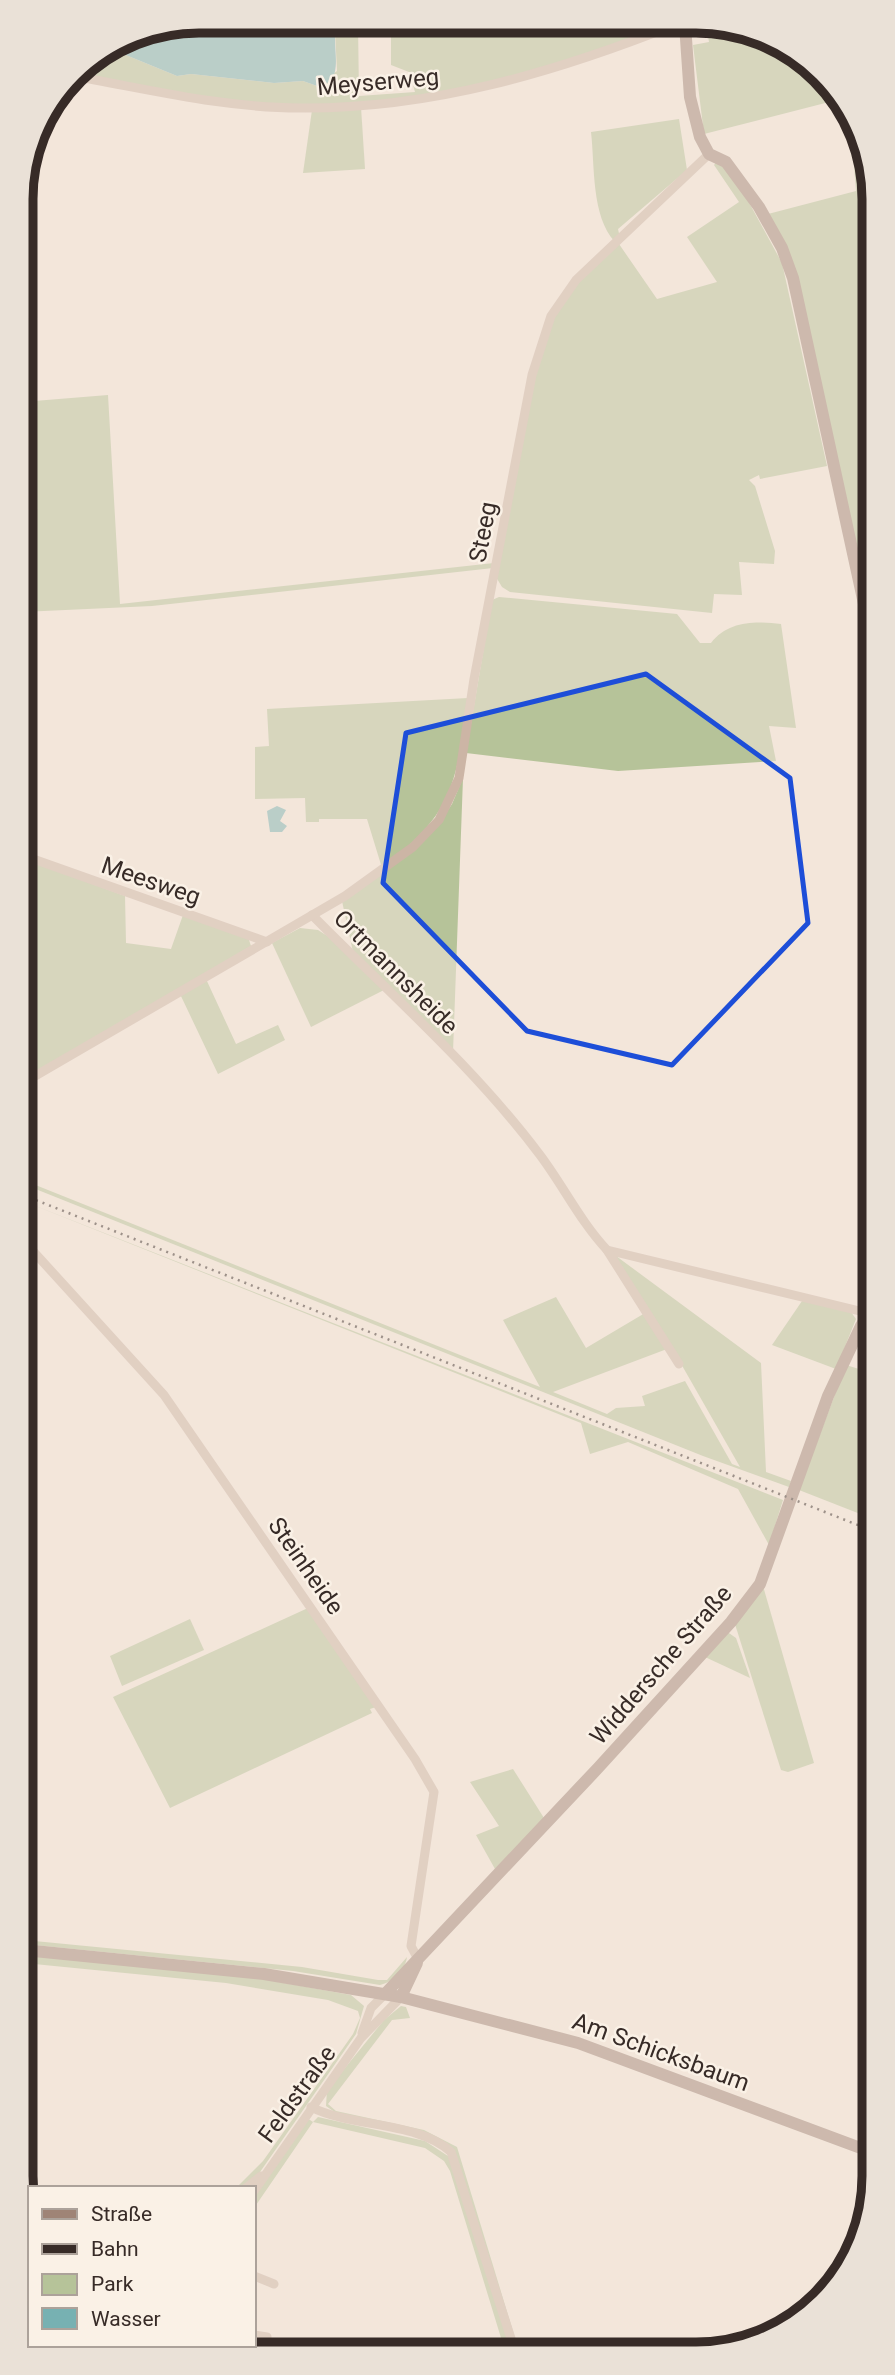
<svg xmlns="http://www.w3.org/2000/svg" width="895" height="2375" font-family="Roboto,sans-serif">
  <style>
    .green { fill: #b6c399; fill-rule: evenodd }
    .water { fill: #77b1b2 }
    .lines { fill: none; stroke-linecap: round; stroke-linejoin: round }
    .street { stroke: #ccb5a5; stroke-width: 9 }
    .secondary { stroke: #9f8476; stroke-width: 12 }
    .rail { stroke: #372b27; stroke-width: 2.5; stroke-dasharray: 2 5; stroke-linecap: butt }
    .marked { fill: none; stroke: #1d4ed8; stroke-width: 5; stroke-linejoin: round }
    .labels { text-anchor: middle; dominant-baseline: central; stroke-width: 5; stroke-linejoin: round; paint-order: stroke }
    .street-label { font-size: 24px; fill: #372b27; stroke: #faf1e6 }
    .rim { fill: none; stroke: #372b27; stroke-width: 9 }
  </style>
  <rect width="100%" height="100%" fill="#f3e6da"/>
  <!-- green -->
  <g class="green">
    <path d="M338,22l327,2c-113,50 -241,83 -365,82 -75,0 -151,-19 -225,-32l23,-19 18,-4 61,25 14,-2 83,9 29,-2 14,5 20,-15 -2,-41zM358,24l33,2v39l18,7 6,20 -56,4z"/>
    <path d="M706,24l25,1 91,48 15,27 -133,34 -11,-89 16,-3z"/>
    <path d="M361,107l4,62 -62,4 9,-63z"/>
    <path d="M679,119l8,51 -69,59 2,9 -5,4c-24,-26 -20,-76 -24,-110z"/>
    <path d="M851,127l19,37 1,458 -73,-338 -30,-70 88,-23z"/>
    <path d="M718,160l28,37 36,66 45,203 -67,13 -1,-4 -10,5 6,6 20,65 -1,13 -35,-2 3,33 -28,-1 -2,19 -202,-21 -8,-5 -6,-10 39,-200 19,-60 22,-33 43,-40 38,55 60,-17 -30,-45 52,-35 -25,-37z"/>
    <path d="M108,395l12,209 374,-41 -1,5 -341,38 -130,6v-210z"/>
    <path d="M499,597l178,17 23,29h11c17,-22 44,-22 70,-19l15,104 -27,-2 7,35 -158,10 -152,-18 26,-153z"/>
    <path d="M468,698c-12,86 -14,115 -86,170l-15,-49h-48v3h-13l-1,-24 -50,1v-52l14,-1 -2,-37z"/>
    <path d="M463,778l-10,274 -100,-100 -11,-51 96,-76 14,-21z"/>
    <path d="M22,858l103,38 1,47 45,6 12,-34 65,22 3,9 -228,134z"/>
    <path d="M300,928l18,2 11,7 55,53 -73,37 -39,-84z"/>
    <path d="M206,979l30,65 42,-19 7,15 -67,34 -38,-80z"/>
    <path d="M23,1180l517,207 -37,-67 53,-23 30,51 59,-35 22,36 -114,43 54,22 9,-6 29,-2 -3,-10 43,-15 47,83 8,3 -68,-119 -60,-95 149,110 5,109 25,9 -2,6 -86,-31 -680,-272z"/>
    <path d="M23,1201l760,299 -14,45 -31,-56 -110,-47 -38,12 -9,-31z"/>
    <path d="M802,1301l49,11 5,7 -20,50 -64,-24z"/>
    <path d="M846,1365l26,8 1,146 -74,-29z"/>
    <path d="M763,1586l51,177 -26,9 -7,-2 -47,-149z"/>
    <path d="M308,1608l68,99 -6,2 2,4 -202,95 -57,-111z"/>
    <path d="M190,1619l14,31 -82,36 -12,-30z"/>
    <path d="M726,1631l10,7 14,40 -45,-21z"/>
    <path d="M513,1769l31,49 -49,51 -19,-34 23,-9 -29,-44z"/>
    <path d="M24,1940l278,27 76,13h9l20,-23c-2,14 -14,25 -27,28l-87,-14 -269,-27z"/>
    <path d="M24,1953l205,20 122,22 13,11 -8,28 -96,138 -16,16h-8l27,-27 56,-79 34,-48 7,-16 -2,-7 -30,-11 -102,-17 -202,-20z"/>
    <path d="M401,2006l5,1 4,11 -18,2 -64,84 8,7 88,19 33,17 62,204 -66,-202 -23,-15 -94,-21 -10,-7 1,-16 57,-70z"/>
    <path d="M318,2117l107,24 26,17 60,193h-6l-55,-180 -6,-10 -19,-13 -112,-26 -59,86v-13l53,-77 6,4z"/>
  </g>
  <!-- water -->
  <g class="water">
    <path d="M199,21l139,1c-8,20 4,41 -7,60l-14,4 -14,-5 -29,2 -83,-9 -14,2 -61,-25 -18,4 33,-21z"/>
    <path d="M277,806l9,4 -6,11 7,5 -5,6h-12l-3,-21z"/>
  </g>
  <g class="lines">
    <!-- street -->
    <g class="street">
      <path d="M73,76c75,13 151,32 227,32 132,1 256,-36 377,-84"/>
      <path d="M22,855l245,87"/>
      <path d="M312,915c77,78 162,152 228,240 24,32 40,66 67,95l265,64"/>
      <path d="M23,1083l322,-187 68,-49 26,-27 20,-42 15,-99 58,-304 19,-59 25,-36 133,-126"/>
      <path d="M23,1240l141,155 251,364 19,33 -23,154 7,13"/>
      <path d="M607,1250l72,114"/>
      <path d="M362,2033l9,-25 14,-14"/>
      <path d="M311,2107c41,21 107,14 140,45l64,199"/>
      <path d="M246,2188l15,-12"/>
      <path d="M254,2191l107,-153 40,-41"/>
      <path d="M24,2193l6,1"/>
      <path d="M254,2276l20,8"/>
      <path d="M254,2335l13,2"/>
      <path d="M200,2351v-6"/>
      <path d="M243,2351v-6"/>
    </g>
    <!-- secondary -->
    <g class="secondary">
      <path d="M685,24l5,73 10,40 9,17 17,8 33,45 23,41 11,30 78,358"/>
      <path d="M24,1950l240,24 137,23 177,46 296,110"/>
      <path d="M385,1994l213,-226 133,-146 29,-38 68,-188 33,-70 11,-17"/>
      <path d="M401,1997l16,-34"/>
    </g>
    <!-- rail -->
    <path class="rail" d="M23,1195l850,336"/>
  </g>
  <!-- marked area -->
  <path d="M0 0H895V2375H0ZM646,674l144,104 18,145 -136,142 -145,-34 -144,-148 23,-150z" fill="#f3e6da" fill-opacity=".55" fill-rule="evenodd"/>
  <path class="marked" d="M646,674l144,104 18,145 -136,142 -145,-34 -144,-148 23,-150z"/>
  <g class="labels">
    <!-- street labels -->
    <g class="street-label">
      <text transform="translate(378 82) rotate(-5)">Meyserweg</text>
      <text transform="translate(483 532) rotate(-79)">Steeg</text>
      <text transform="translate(151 881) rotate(19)">Meesweg</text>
      <text transform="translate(396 972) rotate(45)">Ortmannsheide</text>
      <text transform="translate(306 1566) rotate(55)">Steinheide</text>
      <text transform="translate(661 1665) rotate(-49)">Widdersche Straße</text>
      <text transform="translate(661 2052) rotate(20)">Am Schicksbaum</text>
      <text transform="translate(297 2094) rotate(-54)">Feldstraße</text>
    </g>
  </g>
  <!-- crop -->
  <path d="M0 0H895V2375H0ZM199 33H696A166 166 0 0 1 862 199V2176A166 166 0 0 1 696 2342H199A166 166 0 0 1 33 2176V199A166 166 0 0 1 199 33Z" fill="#eae1d7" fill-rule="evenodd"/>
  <path class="rim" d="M199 33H696A166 166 0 0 1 862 199V2176A166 166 0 0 1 696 2342H199A166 166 0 0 1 33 2176V199A166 166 0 0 1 199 33Z"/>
  <!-- legend -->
  <rect x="28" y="2186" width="228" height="161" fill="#faf1e6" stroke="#aca29a" stroke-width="2"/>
  <rect x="42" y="2209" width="35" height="10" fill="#9f8476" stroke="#aca29a" stroke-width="2"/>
  <text x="91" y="2221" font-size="21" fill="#372b27">Straße</text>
  <rect x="42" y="2244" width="35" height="10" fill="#372b27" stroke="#aca29a" stroke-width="2"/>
  <text x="91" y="2256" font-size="21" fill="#372b27">Bahn</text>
  <rect x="42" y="2274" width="35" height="21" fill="#b6c399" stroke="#aca29a" stroke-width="2"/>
  <text x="91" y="2291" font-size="21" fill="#372b27">Park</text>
  <rect x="42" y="2308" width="35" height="21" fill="#77b1b2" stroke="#aca29a" stroke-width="2"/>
  <text x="91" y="2326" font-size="21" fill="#372b27">Wasser</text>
</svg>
